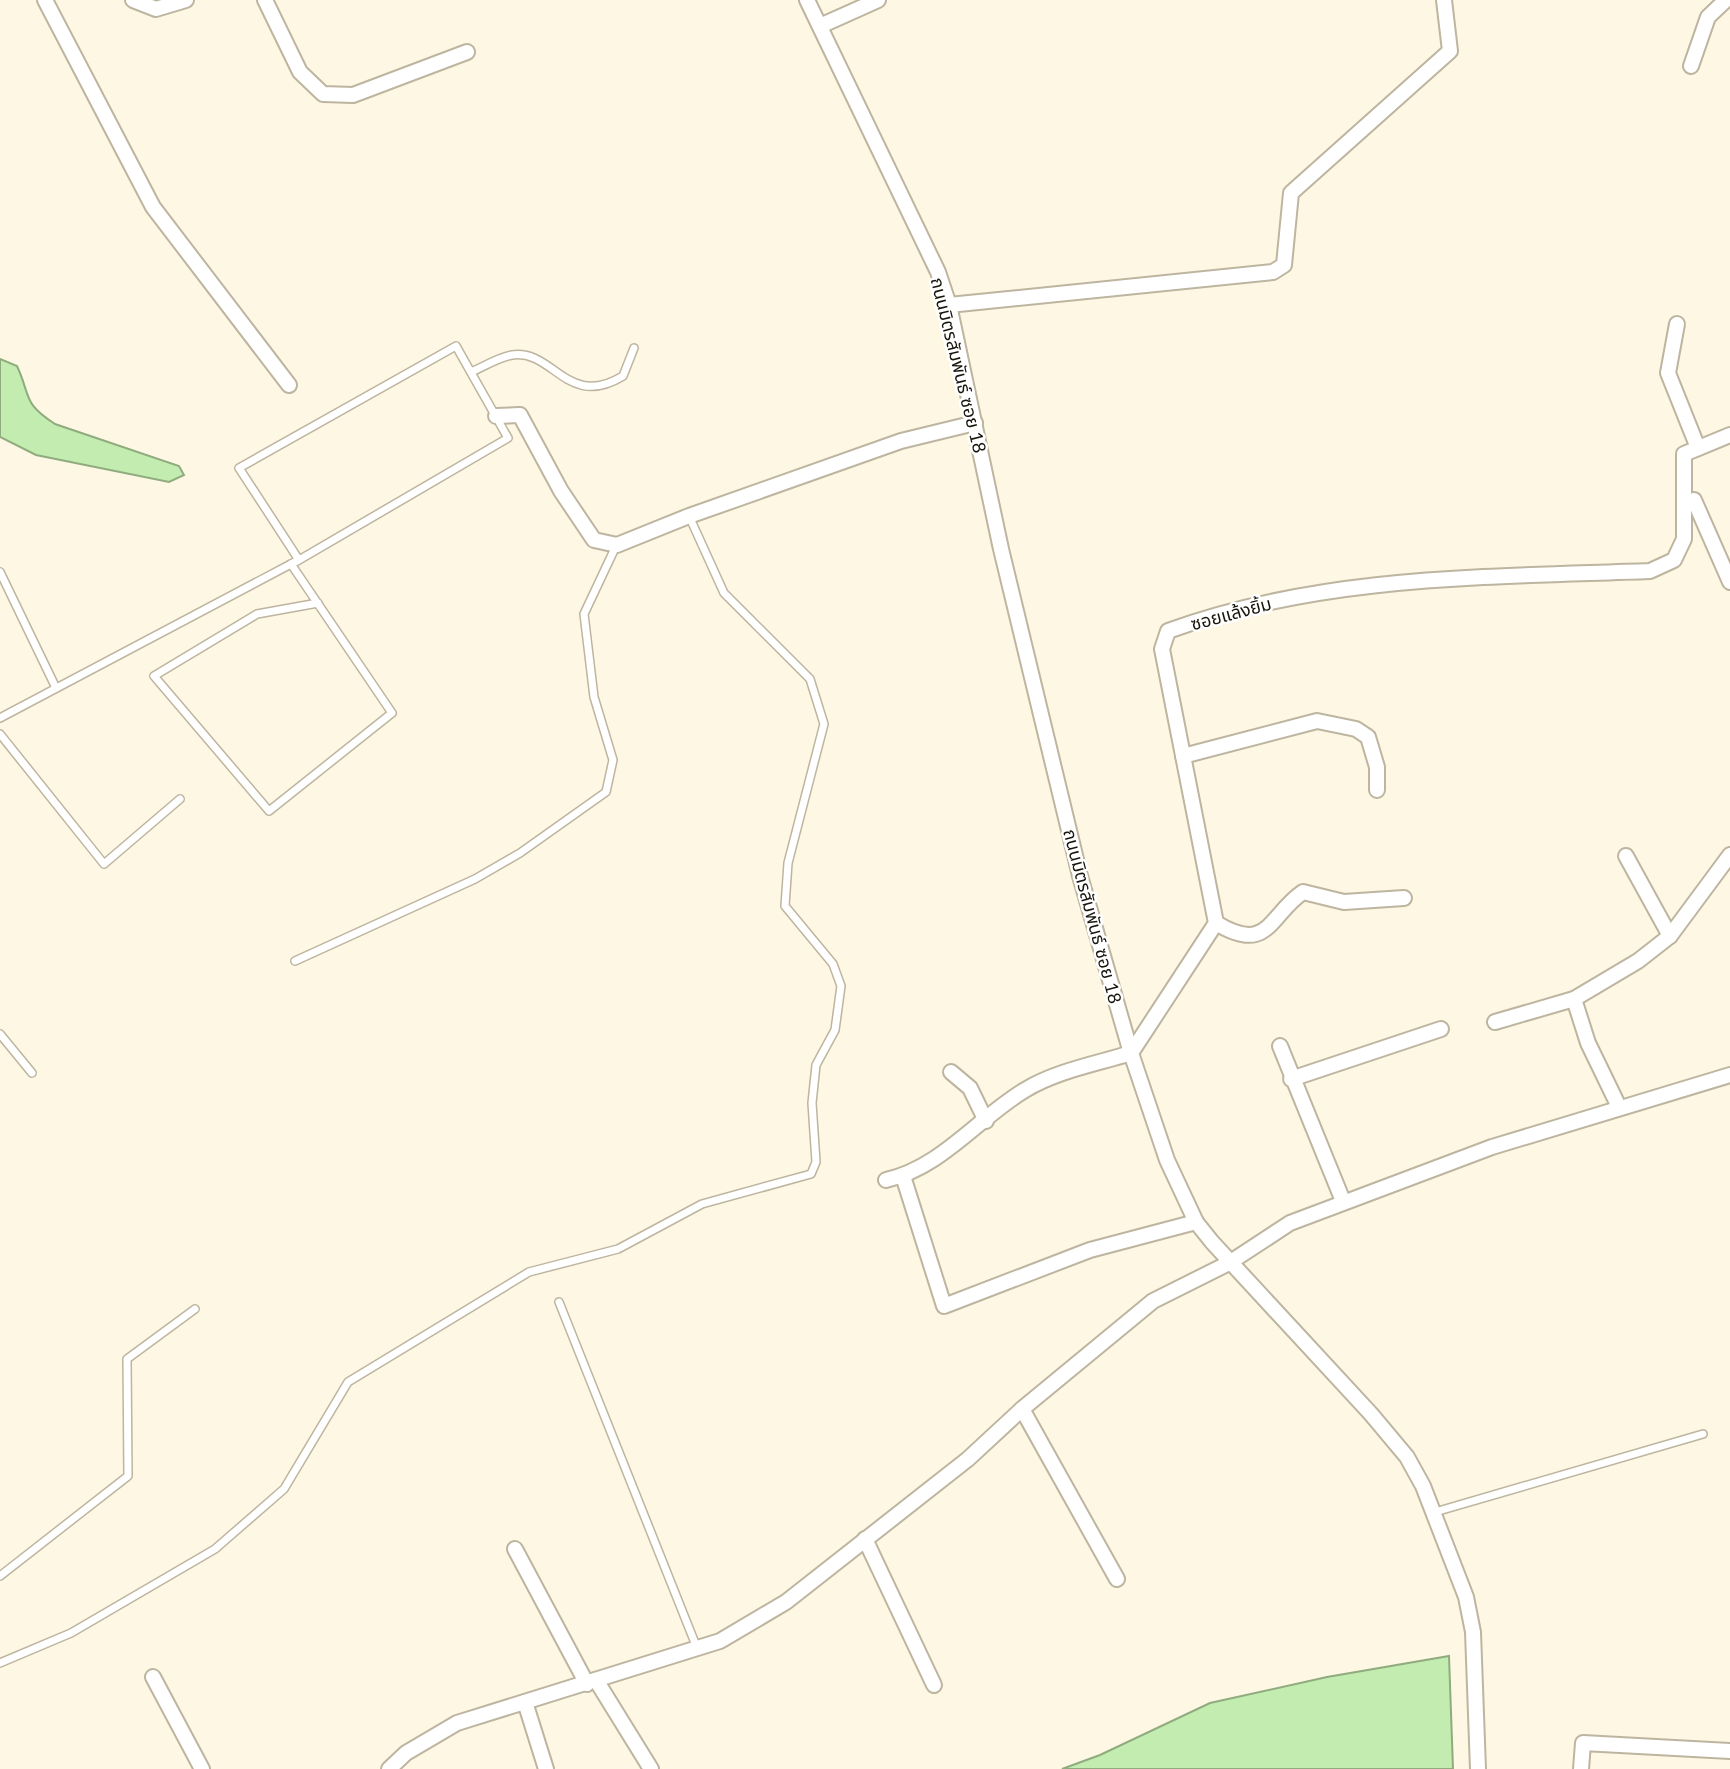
<svg xmlns="http://www.w3.org/2000/svg" width="1730" height="1769" font-family="Lato,'Noto Sans Thai',sans-serif">
  <style>
    .water { fill: #c3ecb0; stroke: #90ac7f; stroke-width: 2 }
    .lines { fill: none; stroke-linecap: round; stroke-linejoin: round }
    .lane-casing { stroke: #bdb59f; stroke-width: 10 }
    .street-casing { stroke: #bdb59f; stroke-width: 18 }
    .lane { stroke: #fff; stroke-width: 7 }
    .street { stroke: #fff; stroke-width: 14 }
    .labels { text-anchor: middle; dominant-baseline: central; stroke-width: 5; stroke-linejoin: round; paint-order: stroke }
    .street-label { font-size: 18px; fill: #18150d; stroke: #fff }
  </style>
  <rect width="100%" height="100%" fill="#fef7e4"/>
  <!-- water -->
  <g class="water">
    <path d="M0,359l17,7c14,30 5,37 38,58l124,42 5,9 -15,7 -133,-27 -36,-18z"/>
    <path d="M1449,1656l4,113h-391l38,-14 110,-52 117,-26z"/>
  </g>
  <g class="lines">
    <defs>
      <g id="lane">
        <path d="M471,372c12,-5 28,-15 41,-17 42,-6 55,55 111,21l11,-28"/>
        <path d="M291,564l101,149 -123,98 -115,-135 103,-62 61,-11"/>
        <path d="M0,572l56,116"/>
        <path d="M0,718l291,-154 8,-4 209,-122 -52,-92 -217,122 60,92"/>
        <path d="M0,734l104,130 76,-65"/>
        <path d="M295,961l180,-82 45,-26 86,-61 7,-32 -19,-63 -10,-83 32,-68"/>
        <path d="M0,1034l32,39"/>
        <path d="M559,1302l138,346"/>
        <path d="M1435,1512l268,-78"/>
        <path d="M0,1576l128,-100 -1,-117 68,-50"/>
        <path d="M0,1663l71,-30 144,-84 69,-60 64,-107 181,-110 89,-23 84,-45 109,-30 5,-12 -4,-59 4,-38 19,-35 6,-44 -8,-22 -48,-58 3,-43 36,-139 -14,-45 -86,-86 -35,-77"/>
      </g>
      <g id="street">
        <path d="M45,0l108,207 136,178"/>
        <path d="M133,0l23,9 30,-9"/>
        <path d="M265,0l35,72 23,22 30,1 114,-43"/>
        <path d="M807,0l131,272 11,33 52,244 79,327 51,177 36,107 29,62 16,20 159,172 36,43 16,29 43,111 7,35 5,137"/>
        <path d="M820,26l58,-26"/>
        <path d="M1691,66l17,-49 18,-17"/>
        <path d="M949,305l324,-33 11,-7 7,-72 159,-142 -6,-51"/>
        <path d="M1677,324l-9,49 30,75"/>
        <path d="M496,416l24,-1 41,76 33,49 23,5 72,-29 212,-75 74,-18"/>
        <path d="M1694,500l36,82"/>
        <path d="M1183,756l134,-35 39,8 12,8 9,30v23"/>
        <path d="M1626,856l44,80"/>
        <path d="M1216,923c53,32 53,-8 87,-31l41,10 60,-4"/>
        <path d="M1574,999l14,44 31,64"/>
        <path d="M1495,1022l79,-23 64,-38 32,-25 60,-81"/>
        <path d="M1280,1046l63,155"/>
        <path d="M951,1072l19,16 16,33"/>
        <path d="M1291,1079l150,-50"/>
        <path d="M903,1176l41,130 146,-56 106,-28"/>
        <path d="M886,1180c55,-12 92,-62 139,-90 31,-19 71,-26 106,-37l85,-130 -54,-274 6,-18c153,-56 321,-54 482,-60l24,-11 10,-21v-85l46,-19"/>
        <path d="M1022,1409l95,170"/>
        <path d="M865,1539l69,146"/>
        <path d="M515,1549l72,135"/>
        <path d="M153,1677l49,92"/>
        <path d="M596,1680l55,89"/>
        <path d="M525,1702l21,67"/>
        <path d="M389,1769l17,-16 51,-30 263,-82 66,-39 182,-143 54,-50 131,-108 76,-38 61,-40 202,-76 238,-72"/>
        <path d="M1581,1769l2,-26 147,8"/>
      </g>
    </defs>
    <!-- lane casing -->
    <use href="#lane" class="lane-casing"/>
    <!-- street casing -->
    <use href="#street" class="street-casing"/>
    <!-- lane -->
    <use href="#lane" class="lane"/>
    <!-- street -->
    <use href="#street" class="street"/>
  </g>
  <g class="labels">
    <!-- street labels -->
    <g class="street-label">
      <text transform="translate(959 365) rotate(76)">ถนนมิตรสัมพันธ์ ซอย 18</text>
      <text transform="translate(1231 613) rotate(-15)">ซอยแล้งยิ้ม</text>
      <text transform="translate(1093 916) rotate(75)">ถนนมิตรสัมพันธ์ ซอย 18</text>
    </g>
  </g>
</svg>
